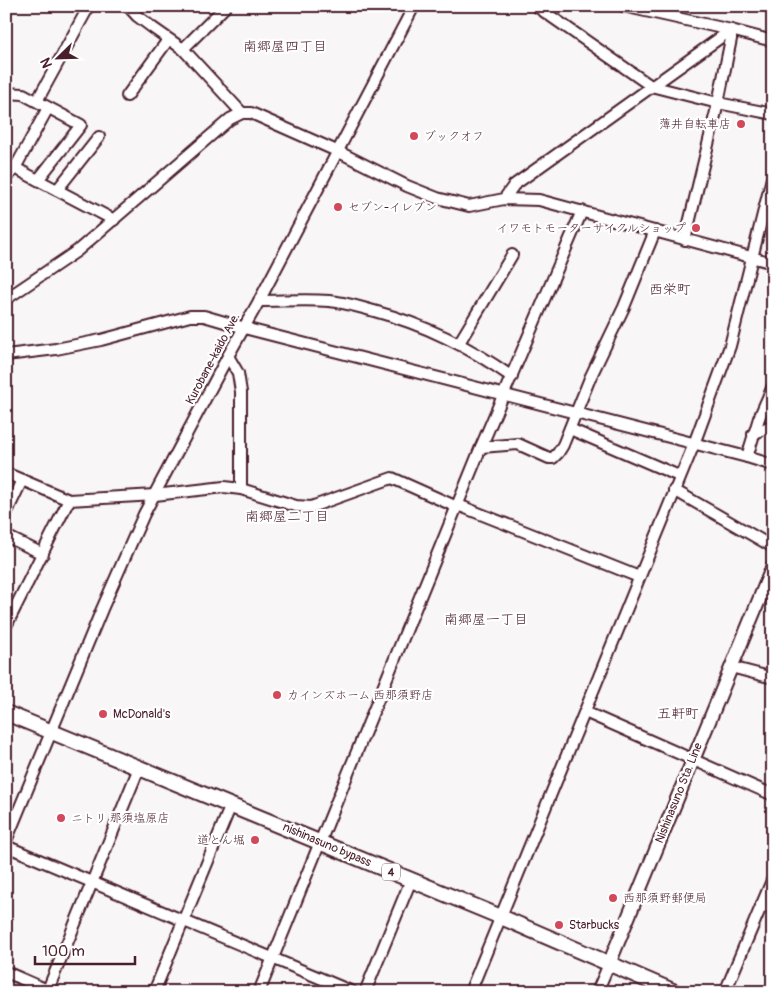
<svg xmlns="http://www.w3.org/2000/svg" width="779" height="998" font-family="Pangolin,'Klee One',sans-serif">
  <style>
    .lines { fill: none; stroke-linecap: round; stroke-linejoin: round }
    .minor-casing { stroke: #4a1f2b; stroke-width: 14 }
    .major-casing { stroke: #4a1f2b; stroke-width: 16 }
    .highway-casing { stroke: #4a1f2b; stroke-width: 18 }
    .minor { stroke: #fff; stroke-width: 10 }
    .major { stroke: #fff; stroke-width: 12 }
    .highway { stroke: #fff; stroke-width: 14 }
    .poi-dot { fill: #d1495b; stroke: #fff; stroke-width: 2 }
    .labels { text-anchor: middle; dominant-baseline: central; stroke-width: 4.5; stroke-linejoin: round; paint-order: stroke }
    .shield { fill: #fff; stroke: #80626b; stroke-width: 1 }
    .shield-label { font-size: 11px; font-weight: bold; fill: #4a1f2b }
    .poi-label { font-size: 12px; fill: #4a1f2b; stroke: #fff; text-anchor: start }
    .street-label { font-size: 12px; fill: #4a1f2b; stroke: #fff }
    .neighbourhood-label { font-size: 14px; fill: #4a1f2b; stroke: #fff }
  </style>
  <rect width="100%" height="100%" fill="#f8f6f7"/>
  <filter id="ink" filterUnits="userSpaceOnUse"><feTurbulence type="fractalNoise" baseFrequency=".02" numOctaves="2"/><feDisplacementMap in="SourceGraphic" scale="10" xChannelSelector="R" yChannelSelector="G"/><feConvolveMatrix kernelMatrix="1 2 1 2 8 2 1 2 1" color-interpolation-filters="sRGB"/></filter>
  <g filter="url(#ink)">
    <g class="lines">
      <defs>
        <g id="minor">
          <path d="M128,6l9,10 16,12 30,21 59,64"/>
          <path d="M536,6l115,80 67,17 55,11"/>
          <path d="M623,6l108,24 42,11"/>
          <path d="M183,49l43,-43"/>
          <path d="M6,93l17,1 58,31 -43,55"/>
          <path d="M127,96l41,-56"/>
          <path d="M37,101l52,-95"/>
          <path d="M15,168l99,52"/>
          <path d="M6,178l9,-10 33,-60"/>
          <path d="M57,190l42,-53"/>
          <path d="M504,199l10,-14 217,-155"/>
          <path d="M685,240l33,-137 13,-64v-9"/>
          <path d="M6,299l71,-48 153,-132 12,-6h9l88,39 68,34 30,12 32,8 35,-7 35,1 234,63"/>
          <path d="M259,301c23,0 47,-2 70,0 15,1 30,6 45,10 52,14 94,35 138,66"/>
          <path d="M459,343l53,-88"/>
          <path d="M6,355l50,-6 45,-9 89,-24h14l48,14 495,127 26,8"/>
          <path d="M228,356l10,17 3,19v97"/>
          <path d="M570,429l109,47"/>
          <path d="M753,434l20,-9"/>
          <path d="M481,447l37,-3 31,14h4l5,-5 5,-8 27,-67 34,-71 31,-76"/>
          <path d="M747,457l12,-39 14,-32"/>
          <path d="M6,472l2,2 61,26 86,-5 69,-8 17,2 55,17 15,1 81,-29 65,29"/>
          <path d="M674,490l99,57"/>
          <path d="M458,505l181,72"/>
          <path d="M6,514l16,-34"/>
          <path d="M6,536l37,18"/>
          <path d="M6,626l63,-126"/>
          <path d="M731,667l42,11"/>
          <path d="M585,712l188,83"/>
          <path d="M6,841l96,-232 42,-95 84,-158 31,-55 155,-295"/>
          <path d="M6,846l347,146"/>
          <path d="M761,905l12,4"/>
          <path d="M6,972l46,20"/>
          <path d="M47,992l92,-224"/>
          <path d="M154,992l77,-187"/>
          <path d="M259,992l222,-545 101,-236"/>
          <path d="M365,992l46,-112"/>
          <path d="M470,992l224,-548 36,-98 43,-172"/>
          <path d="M597,992l12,-28"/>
          <path d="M725,992l48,-114"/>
        </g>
        <path id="major" d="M609,964l164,-398"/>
        <path id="highway" d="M6,713l495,204 174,75"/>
      </defs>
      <!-- minor casing -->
      <use href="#minor" class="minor-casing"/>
      <!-- major casing -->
      <use href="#major" class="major-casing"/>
      <!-- highway casing -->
      <use href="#highway" class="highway-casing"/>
      <!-- minor -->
      <use href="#minor" class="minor"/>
      <!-- major -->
      <use href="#major" class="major"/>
      <!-- highway -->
      <use href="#highway" class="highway"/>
    </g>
  </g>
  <!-- markers -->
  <g class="poi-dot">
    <circle cx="741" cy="124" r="5"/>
    <circle cx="414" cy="136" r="5"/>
    <circle cx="338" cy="207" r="5"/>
    <circle cx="696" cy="228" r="5"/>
    <circle cx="277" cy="695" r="5"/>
    <circle cx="103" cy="714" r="5"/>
    <circle cx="61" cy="818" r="5"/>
    <circle cx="255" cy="840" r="5"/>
    <circle cx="613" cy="898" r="5"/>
    <circle cx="559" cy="925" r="5"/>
  </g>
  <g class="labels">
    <!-- shield labels -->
    <rect class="shield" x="382" y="863.5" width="18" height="17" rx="4"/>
    <g class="shield-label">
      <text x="391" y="872">4</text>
    </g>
    <!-- poi labels -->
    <g class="poi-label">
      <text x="731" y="124" text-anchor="end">薄井自転車店</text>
      <text x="424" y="136">ブックオフ</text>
      <text x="348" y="207">セブン-イレブン</text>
      <text x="686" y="228" text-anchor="end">イワモトモーターサイクルショップ</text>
      <text x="287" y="695">カインズホーム 西那須野店</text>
      <text x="113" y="714">McDonald's</text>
      <text x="71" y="818">ニトリ 那須塩原店</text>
      <text x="245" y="840" text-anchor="end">道とん堀</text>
      <text x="623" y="898">西那須野郵便局</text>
      <text x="569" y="925">Starbucks</text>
    </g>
    <!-- street labels -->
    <g class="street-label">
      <text transform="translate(213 359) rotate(-62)">Kurobane-kaido Ave.</text>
      <text transform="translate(679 793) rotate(-68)">Nishinasuno Sta. Line</text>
      <text transform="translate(327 845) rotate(23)">nishinasuno bypass</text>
    </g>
    <!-- neighbourhood labels -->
    <g class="neighbourhood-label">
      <text x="285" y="46">南郷屋四丁目</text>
      <text x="670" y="289">西栄町</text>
      <text x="287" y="516">南郷屋二丁目</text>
      <text x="486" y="619">南郷屋一丁目</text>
      <text x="678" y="713">五軒町</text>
    </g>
  </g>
  <!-- margin -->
  <rect width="779" height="998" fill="none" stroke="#fff" stroke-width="25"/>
  <rect x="12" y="12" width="754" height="973" fill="none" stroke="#4a1f2b" stroke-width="2" filter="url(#ink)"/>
  <!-- north arrow -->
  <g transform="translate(58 58) rotate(247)" stroke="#ffffff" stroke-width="4" paint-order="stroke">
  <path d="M0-4L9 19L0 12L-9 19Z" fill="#4a1f2b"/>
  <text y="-8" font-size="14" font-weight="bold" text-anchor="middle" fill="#4a1f2b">N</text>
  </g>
  <!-- scale -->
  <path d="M35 956v8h100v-8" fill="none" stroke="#4a1f2b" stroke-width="2.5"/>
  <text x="42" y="956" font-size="15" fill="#4a1f2b" stroke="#ffffff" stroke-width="4" paint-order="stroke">100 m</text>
</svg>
